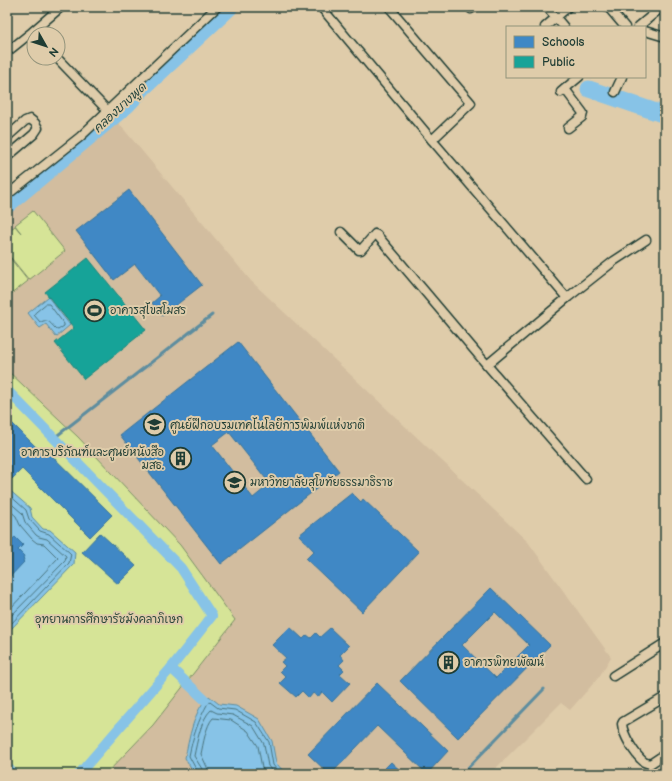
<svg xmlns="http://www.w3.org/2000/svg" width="672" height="781" font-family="'Balsamiq Sans','Playpen Sans Thai',sans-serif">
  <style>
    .built { fill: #d2bd9f }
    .green { fill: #d6e497; stroke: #7a9066 }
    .water { fill: #87c3e7; stroke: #5d8d9f }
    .schools { fill: #3f88c5; stroke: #35729a; fill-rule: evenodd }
    .public { fill: #17a398; stroke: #19847a }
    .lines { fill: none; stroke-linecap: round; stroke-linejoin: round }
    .shore { stroke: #49737c; stroke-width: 1 }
    .stream { stroke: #5d8d9f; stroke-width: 3 }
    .canal { stroke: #87c3e7; stroke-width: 10 }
    .river { stroke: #87c3e7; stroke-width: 17 }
    .minor-casing { stroke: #1f3d34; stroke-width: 11 }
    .minor { stroke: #dfccaa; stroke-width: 8 }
    .labels { text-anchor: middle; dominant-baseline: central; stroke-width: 4; stroke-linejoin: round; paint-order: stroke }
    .poi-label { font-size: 11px; fill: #1f3d34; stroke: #dfccaa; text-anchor: start }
    .park-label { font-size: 11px; fill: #284539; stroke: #dfccaa }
    .water-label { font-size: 12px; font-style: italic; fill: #24443d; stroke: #dfccaa }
  </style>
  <rect width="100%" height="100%" fill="#dfccaa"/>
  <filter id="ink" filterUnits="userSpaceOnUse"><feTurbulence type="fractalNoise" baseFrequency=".025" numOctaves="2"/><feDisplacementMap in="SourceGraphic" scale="8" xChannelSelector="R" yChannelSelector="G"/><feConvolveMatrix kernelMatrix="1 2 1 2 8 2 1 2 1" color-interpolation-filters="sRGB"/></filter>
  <g filter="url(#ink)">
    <!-- built -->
    <path class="built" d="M116,120l135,161 277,261 83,115 -12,20 -29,33 -9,-7 -71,71h-483v-562z"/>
    <!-- green -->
    <g class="green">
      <path d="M33,211l32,40 -36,29 -22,-27v-21l8,-6 6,7 -6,-8z"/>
      <path d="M7,254l21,27 -18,14 -3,-4z"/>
      <path d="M7,370l71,67 102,108 55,75 -82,105 -47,49h-99z"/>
    </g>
    <!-- water -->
    <g class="water">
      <path d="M48,297l22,28 -14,12 -10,-13 -6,4 -2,-2 -10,-13z"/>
      <path d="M7,488l23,20 2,9 11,12 7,1 25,22 -1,12 -64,66h-3z"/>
      <path d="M209,696l10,8 17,2 23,13 13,22 4,22 10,11h-91l-10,-16c4,-19 9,-49 24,-62z"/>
    </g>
    <!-- schools -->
    <g class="schools">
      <path d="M129,190l73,95 -40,31 -10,-13 8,-7 -25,-32 -21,16 -38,-49z"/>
      <path d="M238,342l101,129 -118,93 -101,-129zM229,432l41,52 -17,14 -41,-53z"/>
      <path d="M7,418l33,33 3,-4 69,68 -22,22 -68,-68 -10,10 -5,-4z"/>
      <path d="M352,493l9,9 2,-3 56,53 -57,60 -56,-53 8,-8 -15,-16z"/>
      <path d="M100,533l36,33 -18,18 -36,-32z"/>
      <path d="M15,537l8,8 -5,5 6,6 -1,2 1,1 -1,2 1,1 -17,18v-41l2,3z"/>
      <path d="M491,588l59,57 -92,93 -58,-57zM495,612l34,33 -33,33 -34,-33z"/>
      <path d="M290,627l13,12 4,-4 4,3 5,-5 4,4 10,-9 19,18 -9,9 4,5 -5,5 5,5 -4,4 10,9 -18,19 -10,-10 -4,5 -5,-4 -4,5 -7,-7 -6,6 -16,-14 6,-6 -6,-6 5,-5 -4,-4 5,-4 -14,-13z"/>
      <path d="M377,683l71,68 -21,23 -50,-48 -46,48h-2l-21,-20z"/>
      <path d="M391,762l13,12h-25z"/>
    </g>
    <!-- public -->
    <path class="public" d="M88,258l58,72 -62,49 -29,-36 19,-15 -29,-36z"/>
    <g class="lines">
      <!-- shore -->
      <g class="shore">
        <path d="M46,304h3l15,20v2l-6,4c-4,-1 -7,-9 -12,-9 -2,-1 -4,1 -6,1l-6,-7 1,-2z"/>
        <path d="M7,493l19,17 3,9 11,12 9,3 21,19 1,1 -2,9 -60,63h-2"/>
        <path d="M7,500l15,13 3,9 11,13 3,2 8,2 19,17 -1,5 -58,59"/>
        <path d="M7,508l9,8 4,9 12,14 5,4 7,1 14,14 -51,54"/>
        <path d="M198,774l-1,-3 -8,-15c4,-20 9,-35 19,-53l2,-1 8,6 17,2 21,12 13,20 4,23 7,9"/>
        <path d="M203,774l-1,-5 -8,-13c3,-14 7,-37 17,-46l6,3 16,2 20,11 11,18 4,22 6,8"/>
        <path d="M209,774l-2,-7 -6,-13c2,-9 5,-29 12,-36l18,2 17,11 10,15 4,22 4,6"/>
      </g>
      <!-- stream -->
      <g class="stream">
        <path d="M54,438l158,-123"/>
        <path d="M462,774l82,-85"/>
      </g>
      <!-- canal -->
      <g class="canal">
        <path d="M7,390l174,178 31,48 -41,52 -92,106"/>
        <path d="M171,668l34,32"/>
        <path d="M7,767l7,7"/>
      </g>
      <!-- river -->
      <g class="river">
        <path d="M589,89l76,26"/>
        <path d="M7,205l120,-100 17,-18 86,-80"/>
      </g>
      <defs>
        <g id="minor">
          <path d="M321,7l111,133 135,158"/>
          <path d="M389,7l82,96 -39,37"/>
          <path d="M547,7l17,20"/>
          <path d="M608,7l17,20"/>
          <path d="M471,9l3,-2"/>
          <path d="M545,27l23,-20"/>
          <path d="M638,27l24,-20"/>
          <path d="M645,31l20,6"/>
          <path d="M7,52l25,-20 29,-25"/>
          <path d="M57,58l51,53"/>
          <path d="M565,89l18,24 -1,4 -14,11"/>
          <path d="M561,92l18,-15"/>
          <path d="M615,92l7,-15"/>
          <path d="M7,137l18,-16 5,-2 5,4 3,5 -4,6 -27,23"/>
          <path d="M7,195l73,-58 137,-130"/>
          <path d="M341,232l18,18h2l14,-16 2,1 110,130 99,114"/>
          <path d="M487,365l80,-67 47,-37 32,-21"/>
          <path d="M613,676l52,-33"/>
          <path d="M665,697l-42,25 -1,2c1,11 13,31 22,38 2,1 3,1 6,2l15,-10"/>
        </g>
      </defs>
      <!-- minor casing -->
      <use href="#minor" class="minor-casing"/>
      <!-- minor -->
      <use href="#minor" class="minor"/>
    </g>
  </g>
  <!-- icons -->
  <defs>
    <symbol id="stadium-ring" viewBox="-11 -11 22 22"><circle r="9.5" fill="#dfccaa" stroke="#1f3d34" stroke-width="1.5"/><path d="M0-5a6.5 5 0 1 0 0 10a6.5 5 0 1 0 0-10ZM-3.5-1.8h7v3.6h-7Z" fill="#1f3d34"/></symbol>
    <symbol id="university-ring" viewBox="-11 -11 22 22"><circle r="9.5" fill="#dfccaa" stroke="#1f3d34" stroke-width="1.5"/><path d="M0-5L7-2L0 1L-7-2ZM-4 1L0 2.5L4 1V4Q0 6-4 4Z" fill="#1f3d34"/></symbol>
    <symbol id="building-ring" viewBox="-11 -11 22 22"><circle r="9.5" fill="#dfccaa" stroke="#1f3d34" stroke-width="1.5"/><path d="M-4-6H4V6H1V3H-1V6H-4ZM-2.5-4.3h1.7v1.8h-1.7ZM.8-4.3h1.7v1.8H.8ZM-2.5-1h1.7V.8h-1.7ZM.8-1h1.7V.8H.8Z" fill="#1f3d34"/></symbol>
  </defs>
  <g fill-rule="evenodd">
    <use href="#stadium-ring" x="82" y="298" width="25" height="25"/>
    <use href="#university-ring" x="142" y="412" width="25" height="25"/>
    <use href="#building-ring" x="168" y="446" width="25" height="25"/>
    <use href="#university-ring" x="222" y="470" width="25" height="25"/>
    <use href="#building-ring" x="436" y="650" width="25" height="25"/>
  </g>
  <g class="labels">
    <!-- poi labels -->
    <g class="poi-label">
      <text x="110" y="310">อาคารสุโขสโมสร</text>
      <text x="170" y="425">ศูนย์ฝึกอบรมเทคโนโลยีการพิมพ์แห่งชาติ</text>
      <text x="164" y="452" text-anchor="end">อาคารบริภัณฑ์และศูนย์หนังสือ<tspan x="164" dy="13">มสธ.</tspan></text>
      <text x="250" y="482">มหาวิทยาลัยสุโขทัยธรรมาธิราช</text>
      <text x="464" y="662">อาคารพิทยพัฒน์</text>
    </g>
    <!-- park labels -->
    <g class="park-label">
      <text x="109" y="619">อุทยานการศึกษารัชมังคลาภิเษก</text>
    </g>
    <!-- water labels -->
    <g class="water-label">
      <text transform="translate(120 108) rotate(-43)">คลองบางพูด</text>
    </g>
  </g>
  <!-- margin -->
  <rect width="672" height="781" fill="none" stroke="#dfccaa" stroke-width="24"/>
  <rect x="12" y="12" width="648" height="757" fill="none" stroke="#1f3d34" stroke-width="1.5" filter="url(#ink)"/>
  <!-- legend -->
  <rect x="506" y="26" width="140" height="52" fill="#dfccaa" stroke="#92937b"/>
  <rect x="514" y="36" width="20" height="12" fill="#3f88c5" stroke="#92937b"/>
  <text x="542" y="46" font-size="12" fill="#1f3d34">Schools</text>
  <rect x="514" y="56" width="20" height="12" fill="#17a398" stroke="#92937b"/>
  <text x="542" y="66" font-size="12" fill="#1f3d34">Public</text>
  <!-- north arrow -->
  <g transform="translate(46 46) rotate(129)"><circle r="19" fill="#dfccaa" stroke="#92937b"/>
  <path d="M0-3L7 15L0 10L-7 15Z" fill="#1f3d34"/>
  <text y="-6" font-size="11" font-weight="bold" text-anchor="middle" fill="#1f3d34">N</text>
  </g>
</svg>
